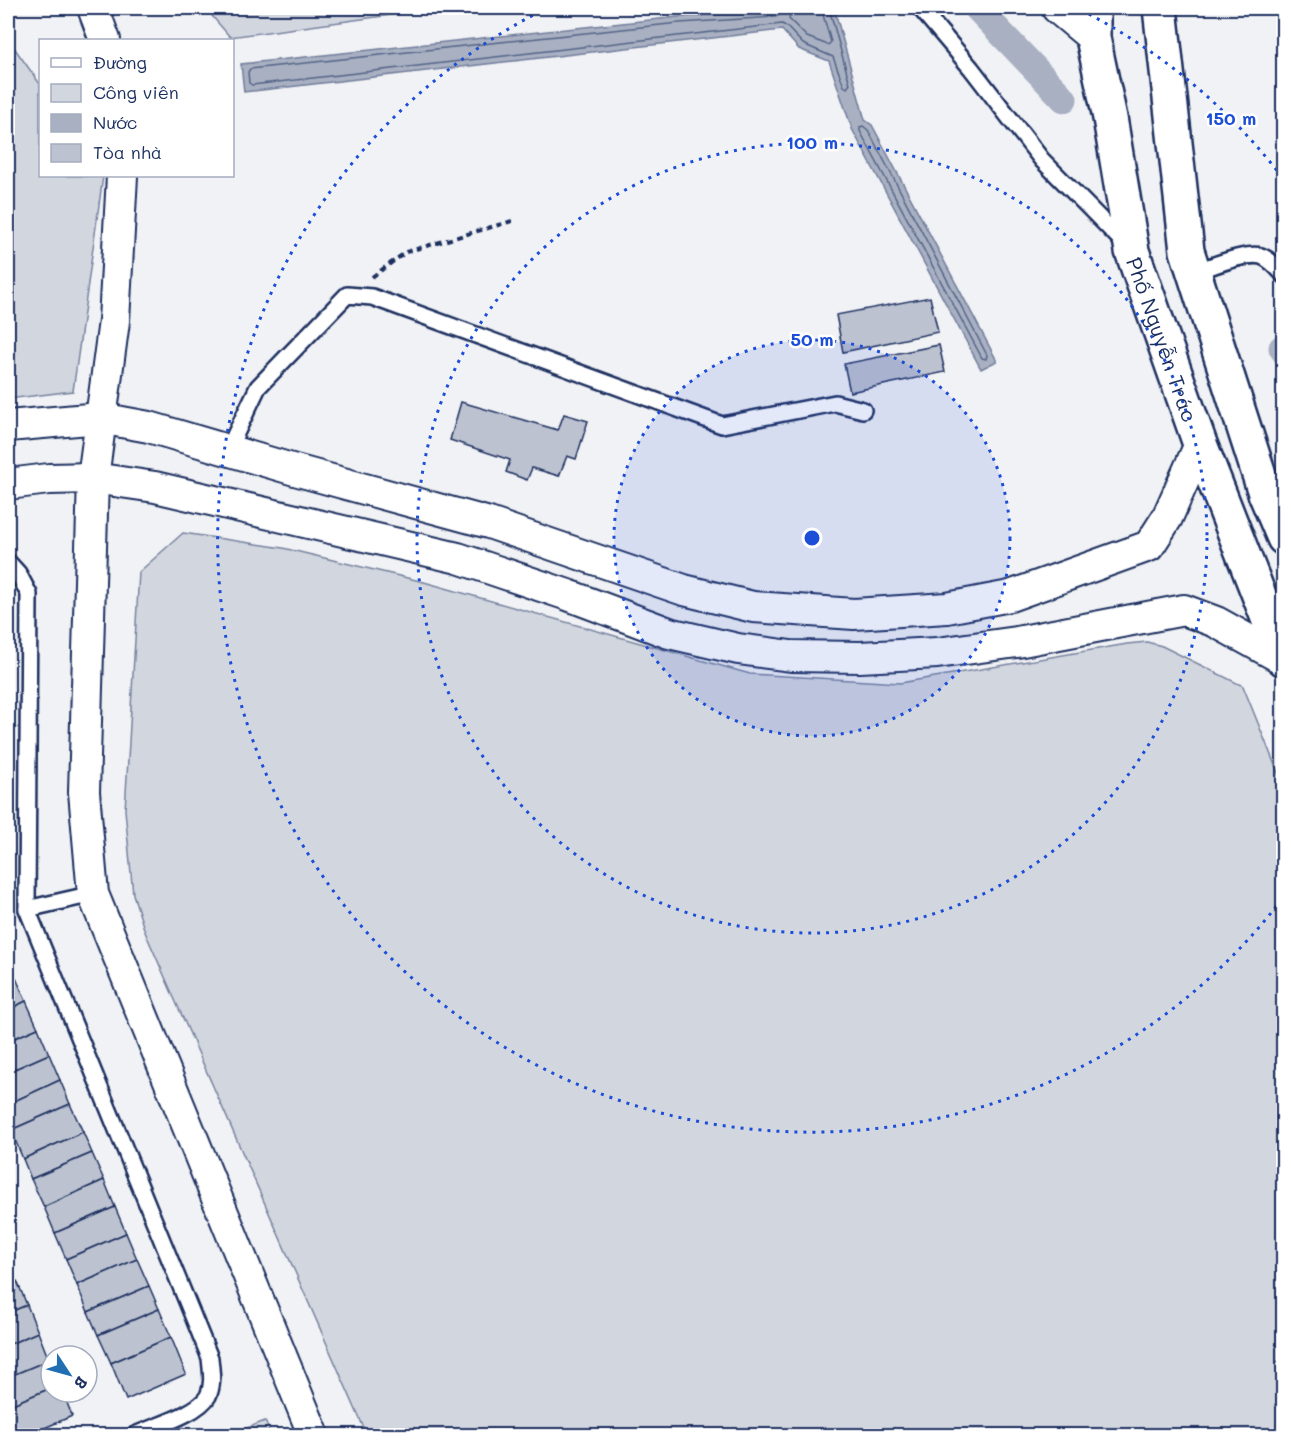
<svg xmlns="http://www.w3.org/2000/svg" width="1291" height="1443" font-family="Mali,sans-serif">
  <style>
    .green { fill: #d2d6df; stroke: #76829e; stroke-width: 1.5 }
    .water { fill: #a8b0c2; stroke: #707c9a; stroke-width: 1.5 }
    .lines { fill: none; stroke-linecap: round; stroke-linejoin: round }
    .shore { stroke: #536386; stroke-width: 1.5 }
    .canal { stroke: #a8b0c2; stroke-width: 27 }
    .building { fill: #bcc2d0; stroke: #1b2f5e; stroke-width: 1.5 }
    .lane-casing { stroke: #1b2f5e; stroke-width: 20 }
    .street-casing { stroke: #1b2f5e; stroke-width: 34 }
    .secondary-casing { stroke: #1b2f5e; stroke-width: 38 }
    .path { stroke: #1b2f5e; stroke-width: 4; stroke-dasharray: 6 4.5; stroke-linecap: butt }
    .lane { stroke: #fff; stroke-width: 15 }
    .street { stroke: #fff; stroke-width: 30 }
    .secondary { stroke: #fff; stroke-width: 33 }
    .ring { fill: none; stroke: #1d4ed8; stroke-width: 3; stroke-dasharray: 3 6 }
    .labels { text-anchor: middle; dominant-baseline: central; stroke-width: 5; stroke-linejoin: round; paint-order: stroke }
    .street-label { font-size: 21px; fill: #1b2f5e; stroke: #fff }
    .centre { fill: #1d4ed8; stroke: #fff; stroke-width: 3 }
    .ring-label { font-size: 18px; text-anchor: middle; font-weight: bold; fill: #1d4ed8; stroke: #fff; stroke-width: 5; stroke-linejoin: round; paint-order: stroke }
  </style>
  <rect width="100%" height="100%" fill="#f1f2f5"/>
  <filter id="ink" filterUnits="userSpaceOnUse"><feTurbulence type="fractalNoise" baseFrequency=".0167" numOctaves="2"/><feDisplacementMap in="SourceGraphic" scale="12" xChannelSelector="R" yChannelSelector="G"/><feConvolveMatrix kernelMatrix="1 2 1 2 8 2 1 2 1" color-interpolation-filters="sRGB"/></filter>
  <g filter="url(#ink)">
    <!-- green -->
    <g class="green">
      <path d="M223,8h219l-212,29 -18,-21z"/>
      <path d="M8,39l32,45v92h63l-30,215 -65,8z"/>
      <path d="M183,533l100,15 141,34 326,92 150,9 227,-39 20,-2 15,4 81,40 40,99v650h-916l-222,-503 -12,-38 -8,-84 14,-238z"/>
      <path d="M265,1421l6,14h-42z"/>
    </g>
    <!-- water -->
    <path class="water" d="M784,8h50l31,112 7,5 125,236 -16,8 -129,-240 -23,-68 -30,-12 -17,-19 -538,62 -3,-28 437,-47 96,-6z"/>
    <g class="lines">
      <!-- shore -->
      <g class="shore">
        <path d="M784,8l-2,6 -7,3 -96,6 -429,46 -2,3 1,11 3,2 530,-61 5,3 16,17 30,13 11,29 3,2 3,-4 -21,-76"/>
        <path d="M791,8l-2,11 18,18 21,8 3,-3 -10,-34"/>
        <path d="M860,127l3,-1 5,4 119,225 -1,4 -4,-1 -122,-227z"/>
      </g>
      <!-- canal -->
      <g class="canal">
        <path d="M977,8l87,91"/>
        <path d="M1282,348l2,3"/>
      </g>
    </g>
    <!-- building -->
    <g class="building">
      <path d="M930,297l8,35 -95,20 -7,-37z"/>
      <path d="M939,345l6,27 -95,20 -6,-28z"/>
      <path d="M461,402l97,28 6,-16 24,7 -12,38 -9,-3 -8,20 -27,-8 -5,12 -21,-8 4,-12 -60,-20z"/>
      <path d="M8,959l8,19 -8,4z"/>
      <path d="M16,978l10,23 -18,9v-28z"/>
      <path d="M26,1001l12,27 -30,13v-31z"/>
      <path d="M38,1028l11,26 -41,18v-31z"/>
      <path d="M49,1054l11,26 -52,24v-32z"/>
      <path d="M60,1080l10,24 -59,26 -3,-7v-19z"/>
      <path d="M70,1104l13,28 -60,27 -12,-29z"/>
      <path d="M83,1132l9,21 -61,26 -8,-20z"/>
      <path d="M92,1153l12,27 -60,27 -13,-28z"/>
      <path d="M104,1180l11,27 -60,26 -11,-26z"/>
      <path d="M115,1207l11,26 -60,26 -11,-26z"/>
      <path d="M126,1233l11,26 -60,26 -11,-26z"/>
      <path d="M137,1259l12,27 -61,26 -11,-27z"/>
      <path d="M17,1281l10,24 -19,8v-28z"/>
      <path d="M149,1286l10,23 -61,26 -10,-23z"/>
      <path d="M27,1305l11,27 -30,13v-32z"/>
      <path d="M159,1309l12,28 -60,26 -13,-28z"/>
      <path d="M38,1332l11,28 -41,17v-32z"/>
      <path d="M171,1337l15,37 -60,26 -15,-37z"/>
      <path d="M49,1360l2,28 -43,18v-29z"/>
      <path d="M51,1388v4h12l9,24 -46,20h-18v-30z"/>
    </g>
    <g class="lines">
      <defs>
        <g id="lane">
          <path d="M920,8l51,60 71,92 84,85"/>
          <path d="M1194,272c17,-5 50,-20 67,-16 9,3 17,12 23,19"/>
          <path d="M228,450l30,-63 89,-92 25,2 350,128 113,-22 28,7"/>
          <path d="M8,562l10,11 11,21 -2,315 183,449c1,12 4,26 -2,38 -10,18 -56,31 -75,40"/>
          <path d="M27,909l66,-15"/>
        </g>
        <g id="street">
          <path d="M93,8l12,32"/>
          <path d="M1057,8l36,30"/>
          <path d="M122,176l-8,145 -21,157 -9,314 9,102 221,542"/>
          <path d="M8,426l92,-8 49,9 146,43 194,53 195,67 69,17 101,7 93,-6 63,-12 139,-50 18,-28 33,-74"/>
          <path d="M8,484l41,-5 44,-1 62,9 303,71 110,37 101,38 69,16 53,7 69,1 77,-4 80,-11 167,-32 32,12 67,37"/>
        </g>
        <g id="secondary">
          <path id="s1" d="M1093,8v30l17,80 22,133 68,193 84,215"/>
          <path d="M1160,8l27,243 78,242 19,45"/>
        </g>
      </defs>
      <!-- lane casing -->
      <use href="#lane" class="lane-casing"/>
      <!-- street casing -->
      <use href="#street" class="street-casing"/>
      <!-- secondary casing -->
      <use href="#secondary" class="secondary-casing"/>
      <!-- path -->
      <path class="path" d="M372,277l34,-25 106,-31"/>
      <!-- lane -->
      <use href="#lane" class="lane"/>
      <!-- street -->
      <use href="#street" class="street"/>
      <!-- secondary -->
      <use href="#secondary" class="secondary"/>
    </g>
  </g>
  <!-- distance rings -->
  <circle cx="812" cy="538" r="198" fill="#1d4ed8" fill-opacity=".12"/>
  <g class="ring">
    <circle cx="812" cy="538" r="198"/>
    <circle cx="812" cy="538" r="395"/>
    <path d="M1282 899A593 593 0 1 1 543 10M1081 10A593 593 0 0 1 1282 177"/>
  </g>
  <g class="labels">
    <!-- street labels -->
    <g class="street-label">
      <text stroke="none"><textPath href="#s1" startOffset="340">Phố Nguyễn Trác</textPath></text>
    </g>
  </g>
  <circle cx="812" cy="538" r="9" class="centre"/>
  <g class="ring-label">
    <text x="1231" y="125">150 m</text>
    <text x="812" y="149">100 m</text>
    <text x="812" y="346">50 m</text>
  </g>
  <!-- margin -->
  <rect width="1291" height="1443" fill="none" stroke="#fff" stroke-width="30"/>
  <rect x="15" y="15" width="1261" height="1413" fill="none" stroke="#1b2f5e" stroke-width="2" filter="url(#ink)"/>
  <!-- legend -->
  <rect x="39" y="39" width="195" height="138" fill="#ffffff" stroke="#a4acbf" stroke-width="1.5"/>
  <rect x="51" y="58" width="30" height="9" fill="#ffffff" stroke="#a4acbf" stroke-width="1.5"/>
  <text x="93" y="69" font-size="18" fill="#1b2f5e">Đường</text>
  <rect x="51" y="84" width="30" height="18" fill="#d2d6df" stroke="#a4acbf" stroke-width="1.5"/>
  <text x="93" y="99" font-size="18" fill="#1b2f5e">Công viên</text>
  <rect x="51" y="114" width="30" height="18" fill="#a8b0c2" stroke="#a4acbf" stroke-width="1.5"/>
  <text x="93" y="129" font-size="18" fill="#1b2f5e">Nước</text>
  <rect x="51" y="144" width="30" height="18" fill="#bcc2d0" stroke="#a4acbf" stroke-width="1.5"/>
  <text x="93" y="159" font-size="18" fill="#1b2f5e">Tòa nhà</text>
  <!-- north arrow -->
  <g transform="translate(69 1374) rotate(126)"><circle r="28" fill="#ffffff" stroke="#a4acbf" stroke-width="1.5"/>
  <path d="M0-4.5L10 22L0 15L-10 22Z" fill="#1f6fb2"/>
  <text y="-9" font-size="16" font-weight="bold" text-anchor="middle" fill="#1b2f5e">B</text>
  </g>
</svg>
